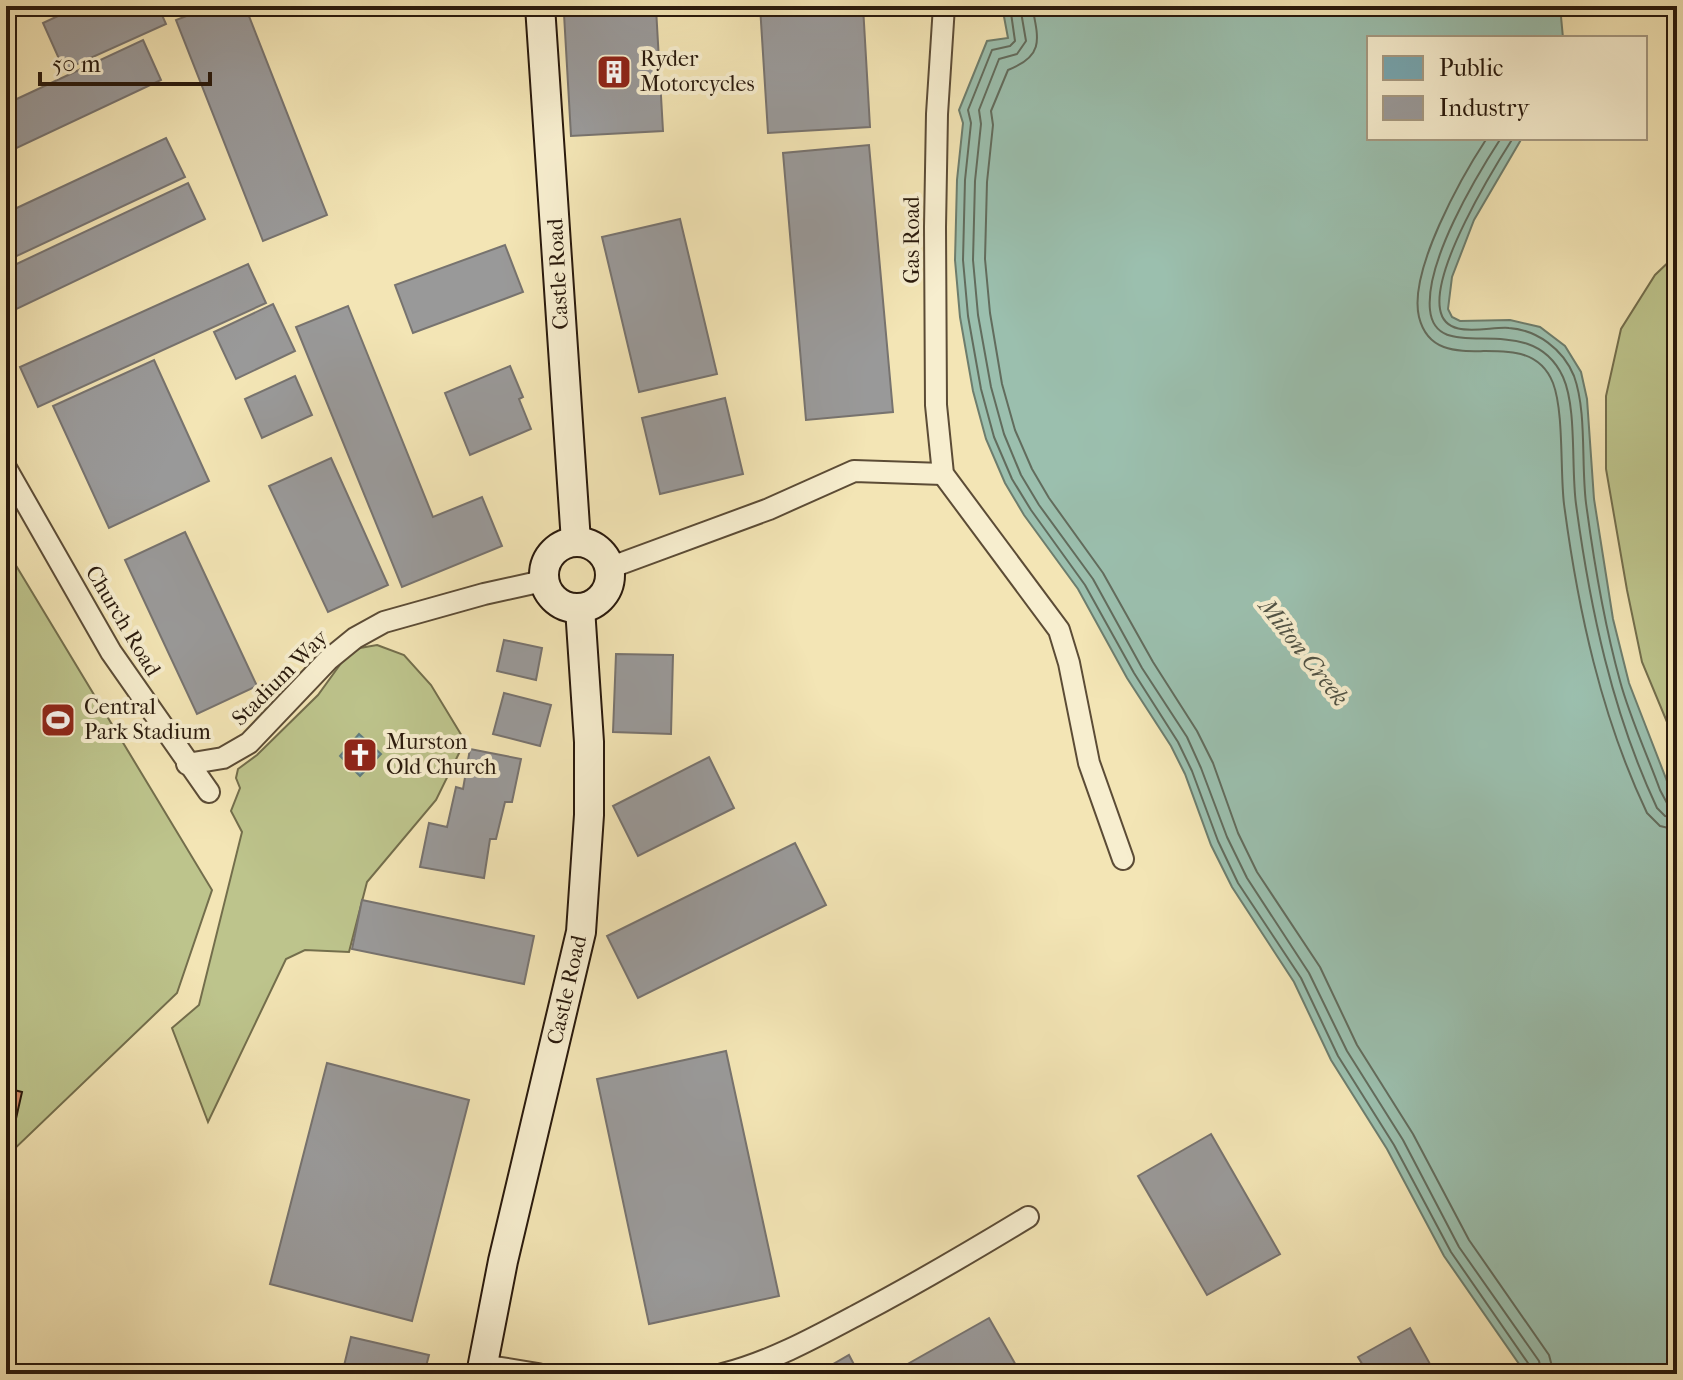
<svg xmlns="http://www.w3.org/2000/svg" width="1683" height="1380" font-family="'IM FELL French Canon',serif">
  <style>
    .green { fill: #bdc48c; stroke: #736e4c; stroke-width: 2 }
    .water { fill: #9bbfae; stroke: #6d7d6d; stroke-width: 2 }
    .public { fill: #76a5af; stroke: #5f7b7e; stroke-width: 2 }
    .industry { fill: #999; stroke: #77736f; stroke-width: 2 }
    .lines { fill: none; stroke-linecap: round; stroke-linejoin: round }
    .shore { stroke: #626c5d; stroke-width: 2 }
    .building { fill: #d38e69; stroke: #29190c; stroke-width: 2 }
    .minor-casing { stroke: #5c4c36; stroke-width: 24 }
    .secondary-casing { stroke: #29190c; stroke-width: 32 }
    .minor { stroke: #f7eecf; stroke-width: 20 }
    .secondary { stroke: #f7eecf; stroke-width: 28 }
    .labels { text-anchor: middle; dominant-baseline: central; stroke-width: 8; stroke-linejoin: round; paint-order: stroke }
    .poi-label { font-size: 22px; fill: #29190c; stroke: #f7eecf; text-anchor: start }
    .street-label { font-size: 22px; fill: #29190c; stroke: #f7eecf }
    .water-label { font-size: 24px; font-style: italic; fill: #515345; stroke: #f7eecf }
  </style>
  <rect width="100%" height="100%" fill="#f3e5b5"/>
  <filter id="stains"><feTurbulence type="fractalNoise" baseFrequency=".0025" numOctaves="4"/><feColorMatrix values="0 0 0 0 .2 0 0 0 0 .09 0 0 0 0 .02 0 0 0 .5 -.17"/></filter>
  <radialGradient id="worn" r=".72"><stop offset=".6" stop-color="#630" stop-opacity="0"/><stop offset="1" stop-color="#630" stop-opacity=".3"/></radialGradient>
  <!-- green -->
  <g class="green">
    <path d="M1677,254v492l-35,-84 -15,-72 -21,-121v-73l15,-67 34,-54z"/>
    <path d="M6,549l206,341 -35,103 -171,164z"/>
    <path d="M377,645l27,10 27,30 34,56 -29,59 -69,82 -18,70 -44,-2 -19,9 -78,163 -36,-94 27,-23 43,-173 -11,-21 9,-23 -4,-10 2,-9 19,-14 61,-60 29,-40 13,-7z"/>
  </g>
  <!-- water -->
  <path class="water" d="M1002,6h558l3,32h-194v100h153l-48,82 -22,57 -4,32 4,8 8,4 50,-1 30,7 25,19 16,26 6,27 7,100 19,120 16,64 48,124v567h-151l-82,-118 -57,-107 -56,-89 -37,-78 -62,-95 -21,-42 -26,-71 -14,-28 -44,-68 -49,-89 -54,-74 -19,-32 -19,-44 -13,-48 -13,-74 -5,-57 2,-80 6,-57 -4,-13 28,-69 21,-3z"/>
  <!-- public -->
  <path class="public" d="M359,734l22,20 -21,22 -20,-20z"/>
  <!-- industry -->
  <g class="industry">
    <path d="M79,6h79l8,18 -102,46 -21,-47z"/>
    <path d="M212,6h33l82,209 -64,26 -87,-221z"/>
    <path d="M760,6h103l7,121 -102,6z"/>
    <path d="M656,8l7,123 -92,5 -7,-122z"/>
    <path d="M143,40l18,40 -155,73v-49z"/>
    <path d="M166,138l19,39 -179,84v-48z"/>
    <path d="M869,145l24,267 -87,8 -23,-267z"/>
    <path d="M188,183l17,36 -199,95v-45z"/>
    <path d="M680,219l37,155 -78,18 -37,-155z"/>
    <path d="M505,245l18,47 -110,41 -18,-48z"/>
    <path d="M248,264l18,39 -228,104 -18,-40z"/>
    <path d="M273,304l22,47 -59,28 -22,-47z"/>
    <path d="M348,306l85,211 49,-20 20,49 -100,41 -106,-260z"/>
    <path d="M154,360l55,121 -100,47 -56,-122z"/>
    <path d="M510,366l13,31 -4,2 12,30 -61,26 -25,-62z"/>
    <path d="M295,376l17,39 -50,23 -17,-39z"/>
    <path d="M725,398l18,76 -83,20 -18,-76z"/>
    <path d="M331,458l57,127 -60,27 -59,-126z"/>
    <path d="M185,532l72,154 -60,28 -72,-154z"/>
    <path d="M504,640l38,8 -6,32 -39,-9z"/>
    <path d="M616,654l57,1 -2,79 -58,-2z"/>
    <path d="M504,693l47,12 -11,41 -47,-12z"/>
    <path d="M470,749l51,10 -9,43h-7l-9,37h-6l-6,39 -64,-11 9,-44 18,4 9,-40 7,2z"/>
    <path d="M709,757l25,51 -96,48 -25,-50z"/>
    <path d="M795,843l31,62 -188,93 -31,-62z"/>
    <path d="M362,900l172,36 -10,48 -172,-35z"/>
    <path d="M726,1051l53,245 -130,28 -52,-245z"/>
    <path d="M327,1063l142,37 -57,221 -142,-37z"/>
    <path d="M1211,1134l69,120 -73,41 -69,-119z"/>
    <path d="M989,1318l32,56h-131z"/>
    <path d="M1410,1328l20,36 -18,10h-44l-10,-17z"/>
    <path d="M351,1337l78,18 -5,19h-82z"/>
    <path d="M849,1355l10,19h-43z"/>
  </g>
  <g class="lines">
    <!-- shore -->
    <g class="shore">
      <path d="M1010,6l5,35 -5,5 -18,4 -24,60 3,13 -6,57 -2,80 5,56 13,73 13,48 18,42 19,31 54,75 49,88 44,69 14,29 26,70 20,42 63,95 37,78 56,89 57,107 79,114 2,8"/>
      <path d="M1020,6l6,35 -9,13 -18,5 -20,51 2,14 -6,57 -2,79 5,55 13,72 13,47 17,41 18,30 54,74 49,89 45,69 14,31 26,69 20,41 62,95 38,78 56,89 56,107 80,114 3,13"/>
      <path d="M1032,6c7,34 12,50 -24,64l-17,41 2,14 -6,57 -2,77 5,54 12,71 13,46 17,39 17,29 54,75 50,89 44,69 16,32 25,70 19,39 63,95 37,78 56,89 56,106 80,115 5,19"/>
      <path d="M1487,138c-25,38 -79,133 -68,179 17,68 108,1 134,66 11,29 7,88 11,121 14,106 37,212 83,309l13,13 17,4"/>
      <path d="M1501,138c-26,40 -76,124 -71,172 6,59 100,-5 133,67 14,31 8,91 13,127 14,104 36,208 81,304l8,8 12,2"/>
      <path d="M1513,138c-23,36 -80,130 -73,171 5,32 48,17 69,19 28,2 54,21 65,48 13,36 7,87 12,127 8,60 18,120 34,178 10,37 27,73 40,109l8,15 9,3"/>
    </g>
  </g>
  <!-- building -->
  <path class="building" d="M6,1088l16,4 -7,31 -9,-3z"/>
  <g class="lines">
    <defs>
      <g id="minor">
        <path d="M944,6l-7,108 -2,113 1,178 7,69 116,156 10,33 20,100 34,96"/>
        <path d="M6,468l105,184 98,140"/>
        <path d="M609,568l160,-59 85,-38 89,3"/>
        <path d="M187,764l36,-6 26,-15 79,-83 27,-22 29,-16 100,-28 59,-13"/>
        <path d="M482,1365l56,9"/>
        <path d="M723,1374c47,-12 91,-36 134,-59 59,-31 115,-64 171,-98"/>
      </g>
      <g id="secondary">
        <path d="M540,6l36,536"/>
        <circle cx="577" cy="575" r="33"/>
        <path d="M481,1374l22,-113 78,-329 8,-117v-73l-9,-134"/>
      </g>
    </defs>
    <!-- minor casing -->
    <use href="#minor" class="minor-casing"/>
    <!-- secondary casing -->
    <use href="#secondary" class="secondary-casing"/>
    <!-- minor -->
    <use href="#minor" class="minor"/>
    <!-- secondary -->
    <use href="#secondary" class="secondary"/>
  </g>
  <!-- icons -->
  <defs>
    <symbol id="building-square" viewBox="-11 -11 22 22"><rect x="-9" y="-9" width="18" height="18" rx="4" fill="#8f2418" stroke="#f7eecf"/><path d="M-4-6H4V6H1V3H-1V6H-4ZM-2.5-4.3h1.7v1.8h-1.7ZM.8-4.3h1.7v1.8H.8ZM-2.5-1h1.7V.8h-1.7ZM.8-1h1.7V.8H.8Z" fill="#fff"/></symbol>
    <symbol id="stadium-square" viewBox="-11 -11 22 22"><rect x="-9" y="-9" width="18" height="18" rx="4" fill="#8f2418" stroke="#f7eecf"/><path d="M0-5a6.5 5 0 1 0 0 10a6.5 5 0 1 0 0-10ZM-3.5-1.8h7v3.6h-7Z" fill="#fff"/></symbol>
    <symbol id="church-square" viewBox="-11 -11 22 22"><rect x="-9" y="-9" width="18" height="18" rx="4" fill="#8f2418" stroke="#f7eecf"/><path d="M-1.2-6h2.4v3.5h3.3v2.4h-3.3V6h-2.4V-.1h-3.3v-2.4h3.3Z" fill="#fff"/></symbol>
  </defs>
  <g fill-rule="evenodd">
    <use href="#building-square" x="594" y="52" width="40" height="40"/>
    <use href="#stadium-square" x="38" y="700" width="40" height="40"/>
    <use href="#church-square" x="340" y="735" width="40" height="40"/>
  </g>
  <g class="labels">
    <!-- poi labels -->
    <g class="poi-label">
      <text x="640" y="59">Ryder<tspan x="640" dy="25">Motorcycles</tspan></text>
      <text x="84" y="707">Central<tspan x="84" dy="25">Park Stadium</tspan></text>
      <text x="386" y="742">Murston<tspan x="386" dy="25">Old Church</tspan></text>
    </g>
    <!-- street labels -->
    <g class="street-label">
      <text transform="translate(912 240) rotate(-90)">Gas Road</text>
      <text transform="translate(558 274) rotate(-93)">Castle Road</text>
      <text transform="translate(123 621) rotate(59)">Church Road</text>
      <text transform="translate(280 678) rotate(-45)">Stadium Way</text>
      <text transform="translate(567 990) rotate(-77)">Castle Road</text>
    </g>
    <!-- water labels -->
    <g class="water-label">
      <text transform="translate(1304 652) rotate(52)">Milton Creek</text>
    </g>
  </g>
  <!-- margin -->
  <rect width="1683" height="1380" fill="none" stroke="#f3e5b5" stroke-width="32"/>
  <rect x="8" y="8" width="1667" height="1364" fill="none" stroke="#29190c" stroke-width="4"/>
  <rect x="16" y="16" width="1651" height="1348" fill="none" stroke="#29190c" stroke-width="2"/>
  <!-- legend -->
  <rect x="1367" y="36" width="280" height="104" fill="#f7eecf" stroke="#a59981" stroke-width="2"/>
  <rect x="1383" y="56" width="40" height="24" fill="#76a5af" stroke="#a59981" stroke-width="2"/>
  <text x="1439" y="76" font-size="24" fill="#29190c">Public</text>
  <rect x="1383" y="96" width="40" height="24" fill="#999999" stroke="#a59981" stroke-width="2"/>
  <text x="1439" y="116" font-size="24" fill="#29190c">Industry</text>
  <!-- scale -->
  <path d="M40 72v12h170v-12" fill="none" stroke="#29190c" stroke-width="4"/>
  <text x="52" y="72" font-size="24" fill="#29190c" stroke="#f7eecf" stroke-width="6" paint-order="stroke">50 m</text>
  <rect width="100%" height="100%" filter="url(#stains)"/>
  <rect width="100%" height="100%" fill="url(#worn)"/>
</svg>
